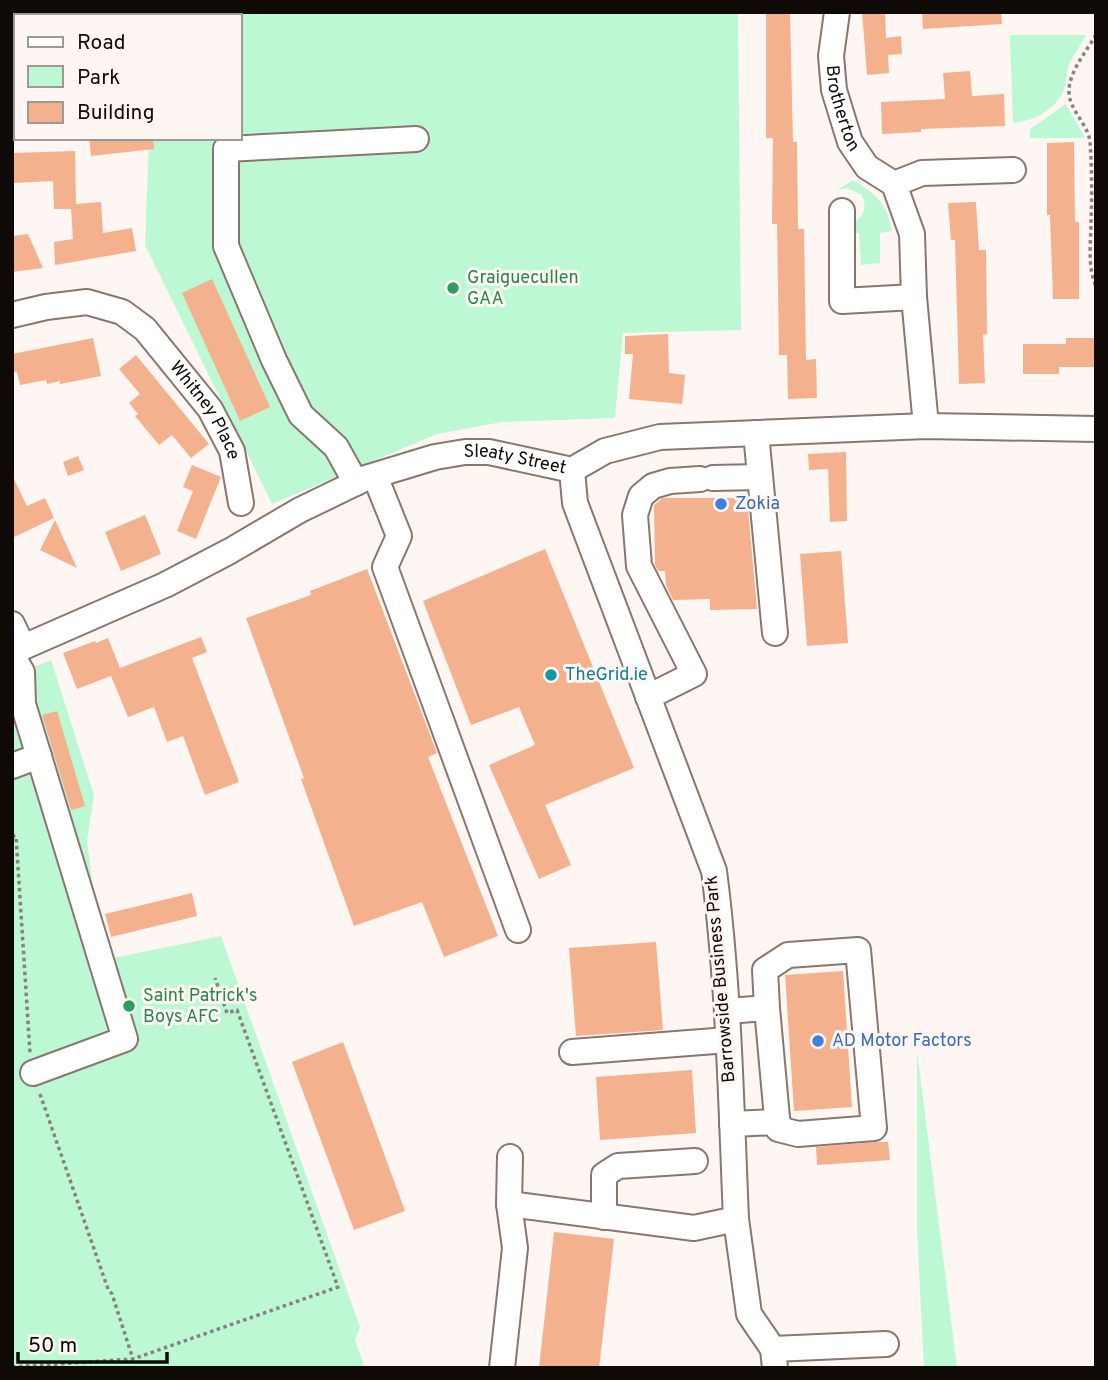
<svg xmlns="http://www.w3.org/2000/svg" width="1108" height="1380" font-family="Overpass,sans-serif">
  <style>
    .green { fill: #bcf8d3 }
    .building { fill: #f4b18e }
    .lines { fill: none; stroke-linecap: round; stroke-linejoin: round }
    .minor-casing { stroke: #89776e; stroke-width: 28 }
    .path { stroke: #88817e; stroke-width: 3.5; stroke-dasharray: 3.5 3.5; stroke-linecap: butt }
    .minor { stroke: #fff; stroke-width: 24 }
    .leisure-dot { fill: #2e9e5b; stroke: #fef6f2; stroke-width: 2.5 }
    .shop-dot { fill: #3f7fe0; stroke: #fef6f2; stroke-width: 2.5 }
    .culture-dot { fill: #0f9aa8; stroke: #fef6f2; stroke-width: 2.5 }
    .labels { text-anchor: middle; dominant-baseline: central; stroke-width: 6; stroke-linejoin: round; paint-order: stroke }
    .street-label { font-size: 18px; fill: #100a07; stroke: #fef6f2 }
    .leisure-label { font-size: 18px; fill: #27864d; stroke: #fef6f2; text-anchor: start }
    .shop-label { font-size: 18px; fill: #366cbe; stroke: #fef6f2; text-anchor: start }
    .culture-label { font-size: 18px; fill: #0d838f; stroke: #fef6f2; text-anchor: start }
  </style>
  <rect width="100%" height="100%" fill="#fef6f2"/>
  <!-- green -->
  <g class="green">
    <path d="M152,12h586l3,318 -118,3 -8,85 -113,4 -65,12 -165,70 -127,-259 4,-107h91v-122h-88z"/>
    <path d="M1010,35h76c-5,10 -12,19 -17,29 -3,9 -2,19 -6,28 -9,18 -31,30 -50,31z"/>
    <path d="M1066,104l19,34h-55v-9z"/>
    <path d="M853,180c24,15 34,23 39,51l-12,2v30l-19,2 -2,-32 -15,1c9,-16 27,-16 18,-39l-15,-7 -10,2z"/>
    <path d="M51,660l43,135 -7,46 7,52 19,65 108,-22 139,391 -5,13 10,28h-353v-693z"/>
    <path d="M917,1050l40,318h-33l-7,-139z"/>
  </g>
  <!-- building -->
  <g class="building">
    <path d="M766,12h24l3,130h4l1,87h6l2,131 10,-1 1,39 -29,1 -1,-44h-8l-2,-131h-5l1,-86h-7z"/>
    <path d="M862,12h23l1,26 15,-2 1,18 -14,1 1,18 -22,2z"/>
    <path d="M922,12h79l1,12 -79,5z"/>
    <path d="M970,71l2,25 32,-2 1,32 -84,3v3l-39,2 -1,-32 64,-3 -2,-26z"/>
    <path d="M89,138h64l1,11 -63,7z"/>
    <path d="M1074,142l1,80h4v77h-26l-3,-84h-3v-72z"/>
    <path d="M75,151l1,53 25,-2 2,31 29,-5 4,23 -81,14 -1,-23 19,-3 -2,-30h-17l-1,-28 -41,2v-30z"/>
    <path d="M976,202l3,48h7l1,84 -4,1 2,48 -26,1 -4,-144h-4l-3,-37z"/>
    <path d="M28,234l15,34 -31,4v-36z"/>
    <path d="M212,279l58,128 -30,14 -58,-128z"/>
    <path d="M668,334l1,39 16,2 -3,29 -53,-5 4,-45h-8v-18z"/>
    <path d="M93,338l8,38 -41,8v-3l-13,3 -1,-4 -26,5 -3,-13h-5v-18z"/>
    <path d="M1066,338h30v29h-37v7h-36v-30h43z"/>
    <path d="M136,355l73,89 -18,14 -19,-23 -13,10 -24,-29 3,-2 -9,-11 11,-9 -21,-25z"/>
    <path d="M846,452l1,69 -17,1 -2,-53 -19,1 -1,-16z"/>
    <path d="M78,456l6,14 -16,6 -5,-14z"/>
    <path d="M192,465l29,12 -25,62 -19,-8 16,-40 -10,-4z"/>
    <path d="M12,475l15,31 18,-8 9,20 -42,20z"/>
    <path d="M663,498h84l10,111 -47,1v-11l-37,1 -7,-15 -1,-14h-7l-3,-6 -1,-60z"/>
    <path d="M145,515l16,39 -40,17 -16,-39z"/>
    <path d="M55,520l22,48 -37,-18z"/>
    <path d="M545,549l89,219 -89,37 26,60 -32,14 -50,-114 46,-20 -16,-38 -48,18 -48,-124z"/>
    <path d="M841,551l7,92 -41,3 -7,-92z"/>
    <path d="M367,569l70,184 -9,4 70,179 -54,21 -22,-55 -68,24 -53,-147 3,-1 -58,-160 65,-23 -1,-4z"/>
    <path d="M201,637l6,15 -15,6 47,124 -34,13 -22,-59 -16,6 -13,-35 -26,10 -17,-41 -34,13 -14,-36 32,-12 1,2 12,-5 12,30z"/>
    <path d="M57,711l28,95 -14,4 -29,-95z"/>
    <path d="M192,893l5,23 -86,21 -6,-23z"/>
    <path d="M656,942l7,88 -87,6 -7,-88z"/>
    <path d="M843,971l9,136 -58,4 -9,-136z"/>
    <path d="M343,1042l62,169 -51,19 -62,-168z"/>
    <path d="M692,1070l4,63 -96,7 -4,-63z"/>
    <path d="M876,1142h12l2,18 -73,5 -1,-18z"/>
    <path d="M554,1232l60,7 -15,129h-60z"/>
  </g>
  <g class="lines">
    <defs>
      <g id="minor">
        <path d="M42,12v4"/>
        <path id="s1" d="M837,12l-6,44 3,34 16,52 17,25 27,17 18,50 2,63 12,129"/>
        <path d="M12,126h4"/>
        <path d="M894,184l28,-11 91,-3"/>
        <path d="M842,211v90l72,-4"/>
        <path id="s2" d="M12,315l34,-8 41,-5 35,10 23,17 65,80 22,42 9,52"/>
        <path d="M756,433l19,200"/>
        <path d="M375,476l24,60 -14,31 133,363"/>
        <path d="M713,478l47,-1"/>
        <path d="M356,483l-20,-36 -35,-32 -27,-55 -48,-114v-97l190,-10"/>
        <path d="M12,624l11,23"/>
        <path id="s3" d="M12,652l153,-67 65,-34 70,-41 66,-32 69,-21 30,-5h24l83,18 33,-19 55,-14 266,-11 170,3"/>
        <path d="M12,655l10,17 1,32 102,335 -92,34"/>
        <path d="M648,697l46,-23 -55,-108 -4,-51 6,-19 12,-10 17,-5 30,-2"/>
        <path d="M12,766l27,-10"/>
        <path d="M727,1011l40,-3 -2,-38 23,-15 70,-5 16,178 -76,6 -20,-5 -11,-121"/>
        <path d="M572,1052l156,-12"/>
        <path d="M732,1124l46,-2"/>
        <path d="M509,1204l1,-47"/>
        <path d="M604,1217v-42l14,-9 77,-5"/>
        <path d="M736,1219l13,95 24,35 2,19"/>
        <path d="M773,1349l113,-5"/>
        <path d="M502,1368l13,-120 -6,-44 185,24 42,-9c-5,-116 -7,-233 -22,-348l-139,-368 -3,-33"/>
      </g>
    </defs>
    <!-- minor casing -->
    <use href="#minor" class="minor-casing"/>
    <!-- path -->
    <g class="path">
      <path d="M1096,35c-10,17 -28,38 -27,58 1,18 19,31 21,49 2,26 2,54 1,80 0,21 -4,44 5,64"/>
      <path d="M12,836h4l14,217"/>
      <path d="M40,1094l68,195 4,5 21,65"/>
      <path d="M12,1367l121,-8 205,-72 -101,-277 -10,3 -12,-35"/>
    </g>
    <!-- minor -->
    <use href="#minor" class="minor"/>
  </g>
  <!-- markers -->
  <g class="leisure-dot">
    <circle cx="453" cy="288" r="7"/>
    <circle cx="129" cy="1006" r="7"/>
  </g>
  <g class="shop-dot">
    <circle cx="721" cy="504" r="7"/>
    <circle cx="818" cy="1041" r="7"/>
  </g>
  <circle class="culture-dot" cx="551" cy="675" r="7"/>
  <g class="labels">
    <!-- street labels -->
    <g class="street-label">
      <text stroke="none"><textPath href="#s1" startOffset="98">Brotherton</textPath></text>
      <text stroke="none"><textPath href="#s2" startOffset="243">Whitney Place</textPath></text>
      <text stroke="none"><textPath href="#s3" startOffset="548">Sleaty Street</textPath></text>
      <text transform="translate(721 979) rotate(-95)">Barrowside Business Park</text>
    </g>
    <!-- leisure labels -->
    <g class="leisure-label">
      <text x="467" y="278">Graiguecullen<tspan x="467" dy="21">GAA</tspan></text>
      <text x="143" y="996">Saint Patrick's<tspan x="143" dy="21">Boys AFC</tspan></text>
    </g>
    <!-- shop labels -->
    <g class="shop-label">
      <text x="735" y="504">Zokia</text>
      <text x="832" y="1041">AD Motor Factors</text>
    </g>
    <!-- culture labels -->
    <g class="culture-label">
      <text x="565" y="675">TheGrid.ie</text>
    </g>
  </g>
  <!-- border -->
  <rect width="1108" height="1380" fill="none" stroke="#100a07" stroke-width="28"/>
  <!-- legend -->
  <rect x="14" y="14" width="228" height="126" fill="#fef6f2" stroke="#9f9894" stroke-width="2"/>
  <rect x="28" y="37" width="35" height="10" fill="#ffffff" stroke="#9f9894" stroke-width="2"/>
  <text x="77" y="49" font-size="21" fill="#100a07">Road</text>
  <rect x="28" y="66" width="35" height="21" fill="#bcf8d3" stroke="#9f9894" stroke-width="2"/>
  <text x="77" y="84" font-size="21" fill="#100a07">Park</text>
  <rect x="28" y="102" width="35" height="21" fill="#f4b18e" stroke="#9f9894" stroke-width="2"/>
  <text x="77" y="119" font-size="21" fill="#100a07">Building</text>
  <!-- scale -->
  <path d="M18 1352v10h149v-10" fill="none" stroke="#100a07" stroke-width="3.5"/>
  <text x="28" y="1352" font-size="21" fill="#100a07" stroke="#fef6f2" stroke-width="5" paint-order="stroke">50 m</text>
</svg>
